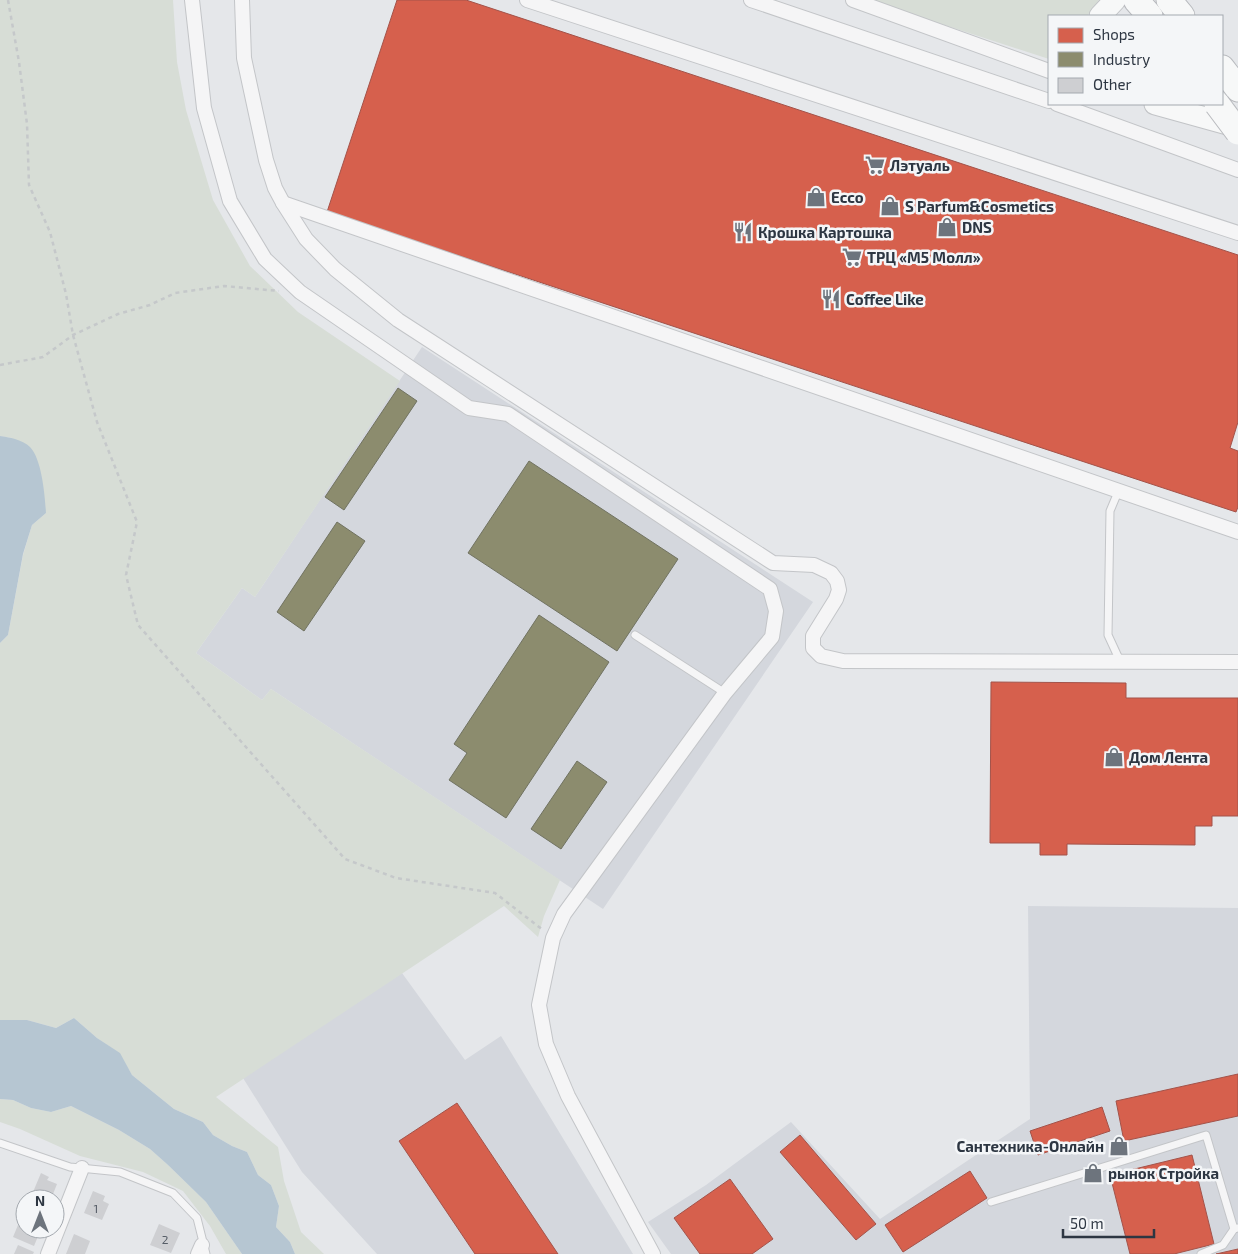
<svg xmlns="http://www.w3.org/2000/svg" width="1238" height="1254" font-family="'Exo 2',sans-serif">
  <style>
    .built { fill: #d4d7dd }
    .green { fill: #d7ddd6 }
    .water { fill: #b6c6d2 }
    .shops { fill: #d6604d; stroke: #a3534a }
    .industry { fill: #8c8c6e; stroke: #707261 }
    .building { fill: #cecfd2 }
    .lines { fill: none; stroke-linecap: round; stroke-linejoin: round }
    .lane-casing { stroke: #c3c5c8; stroke-width: 9 }
    .street-casing { stroke: #c3c5c8; stroke-width: 16 }
    .primary-casing { stroke: #c2c4c7; stroke-width: 23 }
    .highway-casing { stroke: #b8babe; stroke-width: 27 }
    .path { stroke: #c5c8ca; stroke-width: 2.5; stroke-dasharray: 4 4; stroke-linecap: butt }
    .lane { stroke: #f5f5f6; stroke-width: 7 }
    .street { stroke: #f5f5f6; stroke-width: 14 }
    .primary { stroke: #f7f8f8; stroke-width: 21 }
    .highway { stroke: #f7f8f8; stroke-width: 25 }
    .highway-bridge-casing { stroke: #b8babe; stroke-width: 27; stroke-linecap: butt }
    .highway-bridge { stroke: #f7f8f8; stroke-width: 25 }
    .labels { text-anchor: middle; dominant-baseline: central; stroke-width: 5; stroke-linejoin: round; paint-order: stroke }
    .number-label { font-size: 12px; fill: #565d67 }
    .poi-label { font-size: 15px; font-weight: bold; fill: #2d3642; stroke: #f4f6f8; text-anchor: start }
  </style>
  <rect width="100%" height="100%" fill="#e5e7ea"/>
  <!-- built -->
  <g class="built">
    <path d="M422,347l391,255 -210,307 -332,-220 -9,11 -66,-47 46,-65 13,9z"/>
    <path d="M1028,906l210,2v346h-567l-23,-32 58,-37 85,-63 89,97 150,-100z"/>
    <path d="M402,973l63,87 36,-24 132,218h-256l-75,-82 -59,-94z"/>
  </g>
  <!-- green -->
  <g class="green">
    <path d="M0,0h173l4,62 9,48 27,90 37,66 48,46 102,69 -145,216 -13,-9 -46,65 66,47 9,-11 289,191 -16,36 -6,21 -34,-31 -288,191 62,50 6,34 17,51 23,22h-29l-5,-12 -14,-15 3,-21 -8,-21 -13,-10 -11,-23 -15,-6 -19,-11 -10,-13 -29,-13 -42,-34 -13,-22 -22,-15 -23,-20 -18,10 -29,-8h-27v-377l8,-8 15,-80 9,-30 14,-12 -34,-75 -12,-2z"/>
    <path d="M868,0h231l-12,16h-38v43z"/>
    <path d="M0,1099l13,1 18,8 20,4 20,-6 48,24 31,19 18,16 38,37 36,52h-16l-16,-28 -27,-35 -40,-19 -63,-16 -60,-27 -20,-7z"/>
  </g>
  <!-- water -->
  <g class="water">
    <path d="M0,436c9,1 23,4 30,11 12,12 15,50 16,66l-14,12 -9,29 -15,81 -8,8z"/>
    <path d="M74,1018l23,20 23,15 12,22 42,34 29,13 10,13 19,11 15,6 11,23 13,10 8,21 -3,21 14,15 5,12h-53l-36,-52 -38,-37 -18,-16 -31,-19 -48,-24 -20,6 -20,-4 -18,-8 -13,-1v-79h27l29,8z"/>
  </g>
  <!-- shops -->
  <g class="shops">
    <path d="M397,0h69l772,255v167l-8,26 8,3v56l-2,5 -909,-300z"/>
    <path d="M991,682l135,1v15h112v118h-26v10h-17v19l-128,-1v11h-27v-12h-50z"/>
    <path d="M1238,1074v42l-114,25 -8,-40z"/>
    <path d="M457,1103l101,151h-83l-76,-113z"/>
    <path d="M1102,1107l8,24 -72,24 -8,-24z"/>
    <path d="M800,1135l76,89 -20,16 -76,-88z"/>
    <path d="M1192,1155l22,89 -40,10h-44l-20,-79z"/>
    <path d="M970,1171l17,27 -84,54 -18,-27z"/>
    <path d="M730,1179l43,60 -21,15h-52l-26,-36z"/>
    <path d="M1238,1249v5h-22z"/>
  </g>
  <!-- industry -->
  <g class="industry">
    <path d="M398,388l19,13 -73,109 -19,-13z"/>
    <path d="M529,461l149,98 -61,92 -149,-98z"/>
    <path d="M337,522l28,19 -61,90 -27,-19z"/>
    <path d="M539,615l70,47 -103,156 -57,-38 18,-27 -13,-9z"/>
    <path d="M577,761l30,21 -46,67 -30,-20z"/>
  </g>
  <!-- building -->
  <g class="building">
    <path d="M41,1173l8,4 -2,3 10,4 -6,15 -18,-7z"/>
    <path d="M93,1191l12,5 -2,5 6,3 -7,16 -18,-7z"/>
    <path d="M25,1219v10h16l-7,17 -21,-9 5,-12 4,2z"/>
    <path d="M159,1224l21,9 -9,20 -21,-8z"/>
    <path d="M74,1234l16,7 -5,13h-19z"/>
    <path d="M18,1245l16,7 -1,2h-19z"/>
  </g>
  <g class="lines">
    <defs>
      <g id="lane">
        <path d="M1118,492l-8,19 -2,124 12,26"/>
        <path d="M635,635l90,58"/>
        <path d="M0,1143l70,24 50,5 53,21 24,25 9,36"/>
        <path d="M991,1202l215,-67 28,94"/>
        <path d="M1201,1254l22,-9 11,-16 4,-1"/>
      </g>
      <g id="street">
        <path d="M192,0l12,108 26,93 35,58 35,33 169,116 39,6 262,175 6,22 -4,26 -47,56 -161,221 -11,24 -14,67 7,39 22,52 85,158"/>
        <path d="M242,0l2,58 22,102 9,28 8,15 23,36 29,30 63,51 375,243 41,2 17,8 6,8 2,9 -3,9 -23,37v12l8,8 22,5 395,1"/>
        <path d="M527,0l711,233"/>
        <path d="M751,0l298,101"/>
        <path d="M853,0l196,71"/>
        <path d="M1057,104l181,66"/>
        <path d="M283,203l955,329"/>
        <path d="M48,1254l34,-86"/>
        <path d="M198,1254l4,-9"/>
      </g>
      <g id="primary">
        <path d="M1100,16l15,-16"/>
        <path d="M1155,104l83,23"/>
      </g>
      <g id="highway">
        <path d="M1136,0l14,16"/>
        <path d="M1169,0l13,16"/>
        <path d="M1222,68l16,21"/>
      </g>
    </defs>
    <!-- lane casing -->
    <use href="#lane" class="lane-casing"/>
    <!-- street casing -->
    <use href="#street" class="street-casing"/>
    <!-- primary casing -->
    <use href="#primary" class="primary-casing"/>
    <!-- highway casing -->
    <use href="#highway" class="highway-casing"/>
    <!-- path -->
    <g class="path">
      <path d="M8,0l11,62 8,62 2,61 21,47 16,62 7,41 24,87 40,100 -11,53 12,50 207,234 51,19 99,15 48,37"/>
      <path d="M0,365l43,-8 30,-22 45,-21 32,-9 25,-12 49,-7 55,5"/>
    </g>
    <!-- lane -->
    <use href="#lane" class="lane"/>
    <!-- street -->
    <use href="#street" class="street"/>
    <!-- primary -->
    <use href="#primary" class="primary"/>
    <!-- highway -->
    <use href="#highway" class="highway"/>
    <defs>
      <path id="highway-bridge" d="M1217,104l21,28"/>
    </defs>
    <!-- highway-bridge casing -->
    <use href="#highway-bridge" class="highway-bridge-casing"/>
    <!-- highway-bridge -->
    <use href="#highway-bridge" class="highway-bridge"/>
  </g>
  <!-- icons -->
  <defs>
    <symbol id="supermarket-bare" viewBox="-9 -9 18 18"><path d="M-6-5.5h2.5l.6 2H6L4.5 2H-2.5L-4.4-4H-6ZM-1.5 3.2a1.3 1.3 0 1 0 .1 0ZM3 3.2a1.3 1.3 0 1 0 .1 0Z" fill="#6d747d" stroke="#f4f6f8" stroke-width="2.5" paint-order="stroke"/></symbol>
    <symbol id="shop-bare" viewBox="-9 -9 18 18"><path d="M-5-2.5h2.3a2.7 3.5 0 0 1 5.4 0H5L5.5 6h-11ZM-1.5-2.5h3a1.5 2.3 0 0 0-3 0Z" fill="#6d747d" stroke="#f4f6f8" stroke-width="2.5" paint-order="stroke"/></symbol>
    <symbol id="restaurant-bare" viewBox="-9 -9 18 18"><path d="M-5-6h1v4h1v-4h1v4h1v-4h1v5L-1.5 .5V6h-2V.5L-5-1ZM5-6V6H3V1.5H1.5Q1.5-4 5-6Z" fill="#6d747d" stroke="#f4f6f8" stroke-width="2.5" paint-order="stroke"/></symbol>
  </defs>
  <g fill-rule="evenodd">
    <use href="#supermarket-bare" x="861" y="151" width="28" height="28"/>
    <use href="#shop-bare" x="802" y="183" width="28" height="28"/>
    <use href="#shop-bare" x="876" y="192" width="28" height="28"/>
    <use href="#shop-bare" x="933" y="213" width="28" height="28"/>
    <use href="#restaurant-bare" x="729" y="218" width="28" height="28"/>
    <use href="#supermarket-bare" x="838" y="243" width="28" height="28"/>
    <use href="#restaurant-bare" x="817" y="285" width="28" height="28"/>
    <use href="#shop-bare" x="1100" y="743" width="28" height="28"/>
    <use href="#shop-bare" x="1105" y="1132" width="28" height="28"/>
    <use href="#shop-bare" x="1079" y="1159" width="28" height="28"/>
  </g>
  <g class="labels">
    <!-- number labels -->
    <g class="number-label">
      <text x="96" y="1208">1</text>
      <text x="165" y="1239">2</text>
    </g>
    <!-- poi labels -->
    <g class="poi-label">
      <text x="890" y="165">Лэтуаль</text>
      <text x="831" y="197">Ecco</text>
      <text x="905" y="206">S Parfum&amp;Cosmetics</text>
      <text x="962" y="227">DNS</text>
      <text x="758" y="232">Крошка Картошка</text>
      <text x="867" y="257">ТРЦ «М5 Молл»</text>
      <text x="846" y="299">Coffee Like</text>
      <text x="1129" y="757">Дом Лента</text>
      <text x="1104" y="1146" text-anchor="end">Сантехника-Онлайн</text>
      <text x="1108" y="1173">рынок Стройка</text>
    </g>
  </g>
  <!-- legend -->
  <rect x="1048" y="15" width="175" height="90" fill="#f4f6f8" stroke="#a4a9af"/>
  <rect x="1058" y="28" width="25" height="15" fill="#d6604d" stroke="#a4a9af"/>
  <text x="1093" y="40" font-size="15" fill="#2d3642">Shops</text>
  <rect x="1058" y="52" width="25" height="15" fill="#8c8c6e" stroke="#a4a9af"/>
  <text x="1093" y="65" font-size="15" fill="#2d3642">Industry</text>
  <rect x="1058" y="78" width="25" height="15" fill="#cecfd2" stroke="#a4a9af"/>
  <text x="1093" y="90" font-size="15" fill="#2d3642">Other</text>
  <!-- north arrow -->
  <g transform="translate(40 1214)"><circle r="24" fill="#f4f6f8" stroke="#a4a9af"/>
  <path d="M0-4L9 19L0 12L-9 19Z" fill="#6d747d"/>
  <text y="-8" font-size="14" font-weight="bold" text-anchor="middle" fill="#2d3642">N</text>
  </g>
  <!-- scale -->
  <path d="M1063 1229v8h91v-8" fill="none" stroke="#2d3642" stroke-width="2.5"/>
  <text x="1070" y="1229" font-size="15" fill="#2d3642" stroke="#f4f6f8" stroke-width="4" paint-order="stroke">50 m</text>
</svg>
